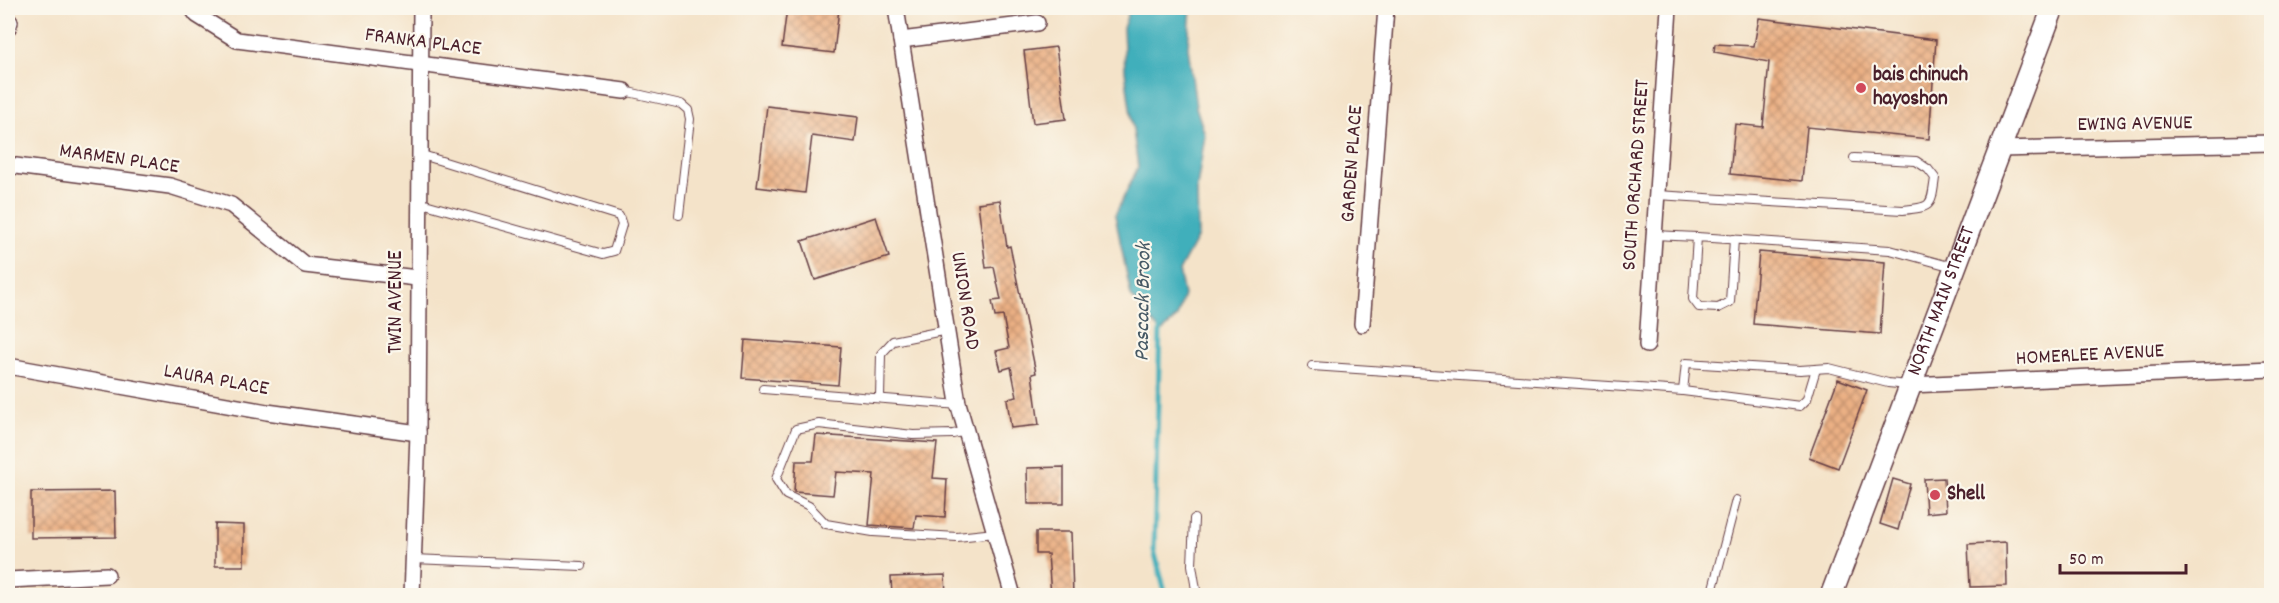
<svg xmlns="http://www.w3.org/2000/svg" width="2279" height="603" font-family="Dekko,sans-serif">
  <style>
    .water { fill: #40afbb; stroke: #456773; stroke-width: 1.5 }
    .lines { fill: none; stroke-linecap: round; stroke-linejoin: round }
    .stream { stroke: #40afbb; stroke-width: 5 }
    .building { fill: url(#building-cross-hatch) }
    .lane-casing { stroke: #643c43; stroke-width: 10 }
    .street-casing { stroke: #643c43; stroke-width: 18 }
    .secondary-casing { stroke: #643c43; stroke-width: 24 }
    .lane { stroke: #fff; stroke-width: 8 }
    .street { stroke: #fff; stroke-width: 15 }
    .secondary { stroke: #fff; stroke-width: 21 }
    .poi-dot { fill: #d1495b; stroke: #fbf7ec; stroke-width: 2 }
    .labels { text-anchor: middle; dominant-baseline: central; stroke-width: 4.5; stroke-linejoin: round; paint-order: stroke }
    .street-label { font-size: 21px; fill: #4a1f2b; stroke: #fbf7ec }
    .poi-label { font-size: 21px; font-weight: bold; fill: #4a1f2b; stroke: #fbf7ec; text-anchor: start }
    .water-label { font-size: 22px; font-style: italic; fill: #465965; stroke: #fbf7ec }
  </style>
  <defs>
    <pattern id="building-cross-hatch" width="8" height="8" patternUnits="userSpaceOnUse" patternTransform="scale(1.5)"><rect width="8" height="8" fill="#ebb084"/><path d="M0 0l8 8M0 8l8-8" fill="none" stroke="#c08f6c"/></pattern>
  </defs>
  <rect width="100%" height="100%" fill="#fbf7ec"/>
  <filter id="ink" filterUnits="userSpaceOnUse"><feTurbulence type="fractalNoise" baseFrequency=".0167" numOctaves="2"/><feDisplacementMap in="SourceGraphic" scale="12" xChannelSelector="R" yChannelSelector="G"/><feConvolveMatrix kernelMatrix="1 2 1 2 8 2 1 2 1" color-interpolation-filters="sRGB"/></filter>
  <filter id="wash" filterUnits="userSpaceOnUse"><feTurbulence type="fractalNoise" baseFrequency=".008" numOctaves="4" result="noise"/><feDisplacementMap in="SourceGraphic" scale="24" xChannelSelector="R" yChannelSelector="G"/><feGaussianBlur stdDeviation="1.35" result="paint"/><feColorMatrix in="noise" values="0 0 0 0 0 0 0 0 0 0 0 0 0 0 0 0 0 1.4 0 .05"/><feComposite in="paint" operator="in"/></filter>
  <g filter="url(#wash)">
    <rect width="100%" height="100%" fill="#f4e3c9"/>
    <!-- water -->
    <path class="water" d="M1130,8h61l-3,39 8,60 9,28 -8,52 1,49 -19,35 5,24 -7,22 -16,16 -30,-37 -16,-81 23,-48 -13,-96 -2,-43z"/>
    <g class="lines">
      <!-- stream -->
      <path class="stream" d="M1160,327l-6,223 12,46"/>
    </g>
    <g id="blocks">
      <!-- building -->
      <g class="building">
        <path d="M787,8h52l-5,45 -52,-6z"/>
        <path d="M1759,18l177,22 -7,99 -122,-12 -5,54 -72,-7 5,-50 28,3 6,-65 -55,-10 1,-8 39,2z"/>
        <path d="M1056,47l10,72 -33,4 -9,-72z"/>
        <path d="M767,106l91,11 -3,25 -43,-6 -7,57 -48,-6z"/>
        <path d="M1000,200l7,47 3,-1 26,127 -4,1 7,51 -28,3 -4,-29 10,-2 -6,-30 -10,3 -5,-19 13,-3 -6,-32 -8,1 -3,-16 9,-1 -7,-33 -8,1 -8,-65z"/>
        <path d="M876,217l13,40 -74,23 -13,-39z"/>
        <path d="M1759,252l126,10 -5,72 -127,-10z"/>
        <path d="M745,340l96,7 -3,38 -96,-7z"/>
        <path d="M1838,379l29,11 -29,78 -29,-11z"/>
        <path d="M816,435l121,8 -4,35 14,1 -2,38 -29,-2 -2,13 -45,-3 5,-51 -38,-2 -3,23 -39,-3 2,-31h17z"/>
        <path d="M1064,467v37h-36l-1,-36z"/>
        <path d="M1944,478l2,33 -20,2 -2,-34z"/>
        <path d="M1893,479l17,5 -12,46 -18,-6z"/>
        <path d="M115,491l1,46 -85,1v-46z"/>
        <path d="M215,524l29,1v41h-29z"/>
        <path d="M1036,532h35l2,64h-22l-3,-42h-12z"/>
        <path d="M2006,542l1,44 -37,1 -2,-43z"/>
        <path d="M945,575l1,21h-54l-1,-19z"/>
      </g>
    </g>
  </g>
  <g filter="url(#ink)">
    <use href="#blocks" fill-opacity="0" stroke="#643c43" stroke-width="1.5"/>
    <g class="lines">
      <defs>
        <g id="lane">
          <path d="M624,91l57,13 7,6 2,9 -11,96"/>
          <path d="M1657,195l246,15c30,-3 28,-4 32,-32l-7,-9 -12,-8 -62,-3"/>
          <path d="M418,202l185,52 11,-3 8,-26 -3,-9 -200,-62"/>
          <path d="M1654,235l43,2"/>
          <path d="M1734,239l-4,63 -12,6 -19,-1 -6,-8 4,-62 193,13 63,17"/>
          <path d="M1312,366l371,25 3,-28 114,7 29,-2 59,15 20,2"/>
          <path d="M763,389l196,16"/>
          <path d="M1683,391l117,15 7,-7 9,-30"/>
          <path d="M880,397l1,-43 12,-13 54,-11"/>
          <path d="M966,431l-13,3 -40,1 -94,-11 -23,5 -20,50 10,16 23,11 17,18 47,8 84,5 38,-4"/>
          <path d="M1194,519l-2,46 5,31"/>
          <path d="M413,559l169,7"/>
          <path d="M1711,596l25,-96"/>
        </g>
        <g id="street">
          <path d="M192,8l5,7 40,25 387,51"/>
          <path d="M896,8l62,395 55,193"/>
          <path d="M8,28l2,-6"/>
          <path d="M901,40l136,-17"/>
          <path d="M2000,149l272,-6"/>
          <path d="M8,165l162,21 61,19 74,60 112,13"/>
          <path d="M1362,324l24,-316"/>
          <path d="M1647,345l22,-337"/>
          <path d="M8,366l259,46 151,21"/>
          <path d="M1909,385l363,-16"/>
          <path d="M8,580l99,-5"/>
          <path d="M412,596l6,-163 3,-425"/>
        </g>
        <g id="secondary">
          <path id="s1" d="M1831,596l222,-588"/>
        </g>
      </defs>
      <!-- lane casing -->
      <use href="#lane" class="lane-casing"/>
      <!-- street casing -->
      <use href="#street" class="street-casing"/>
      <!-- secondary casing -->
      <use href="#secondary" class="secondary-casing"/>
      <!-- lane -->
      <use href="#lane" class="lane"/>
      <!-- street -->
      <use href="#street" class="street"/>
      <!-- secondary -->
      <use href="#secondary" class="secondary"/>
    </g>
  </g>
  <!-- markers -->
  <g class="poi-dot">
    <circle cx="1861" cy="88" r="6"/>
    <circle cx="1935" cy="495" r="6"/>
  </g>
  <g class="labels">
    <!-- street labels -->
    <g class="street-label">
      <text transform="translate(423 43) rotate(7)">FRANKA PLACE</text>
      <text transform="translate(2135 125) rotate(-1)">EWING AVENUE</text>
      <text transform="translate(119 160) rotate(8)">MARMEN PLACE</text>
      <text transform="translate(1353 164) rotate(-86)">GARDEN PLACE</text>
      <text transform="translate(1637 175) rotate(-86)">SOUTH ORCHARD STREET</text>
      <text transform="translate(964 301) rotate(81)">UNION ROAD</text>
      <text stroke="none"><textPath href="#s1" startOffset="315">NORTH MAIN STREET</textPath></text>
      <text transform="translate(397 302) rotate(-90)">TWIN AVENUE</text>
      <text transform="translate(2090 356) rotate(-3)">HOMERLEE AVENUE</text>
      <text transform="translate(216 381) rotate(10)">LAURA PLACE</text>
    </g>
    <!-- poi labels -->
    <g class="poi-label">
      <text x="1873" y="76">bais chinuch<tspan x="1873" dy="24">hayoshon</tspan></text>
      <text x="1947" y="495">Shell</text>
    </g>
    <!-- water labels -->
    <g class="water-label">
      <text transform="translate(1144 302) rotate(-89)">Pascack Brook</text>
    </g>
  </g>
  <!-- margin -->
  <rect width="2279" height="603" fill="none" stroke="#fbf7ec" stroke-width="30"/>
  <!-- scale -->
  <path d="M2060 564v9h126v-9" fill="none" stroke="#4a1f2b" stroke-width="3"/>
  <text x="2069" y="564" font-size="18" fill="#4a1f2b" stroke="#fbf7ec" stroke-width="4.5" paint-order="stroke">50 m</text>
</svg>
